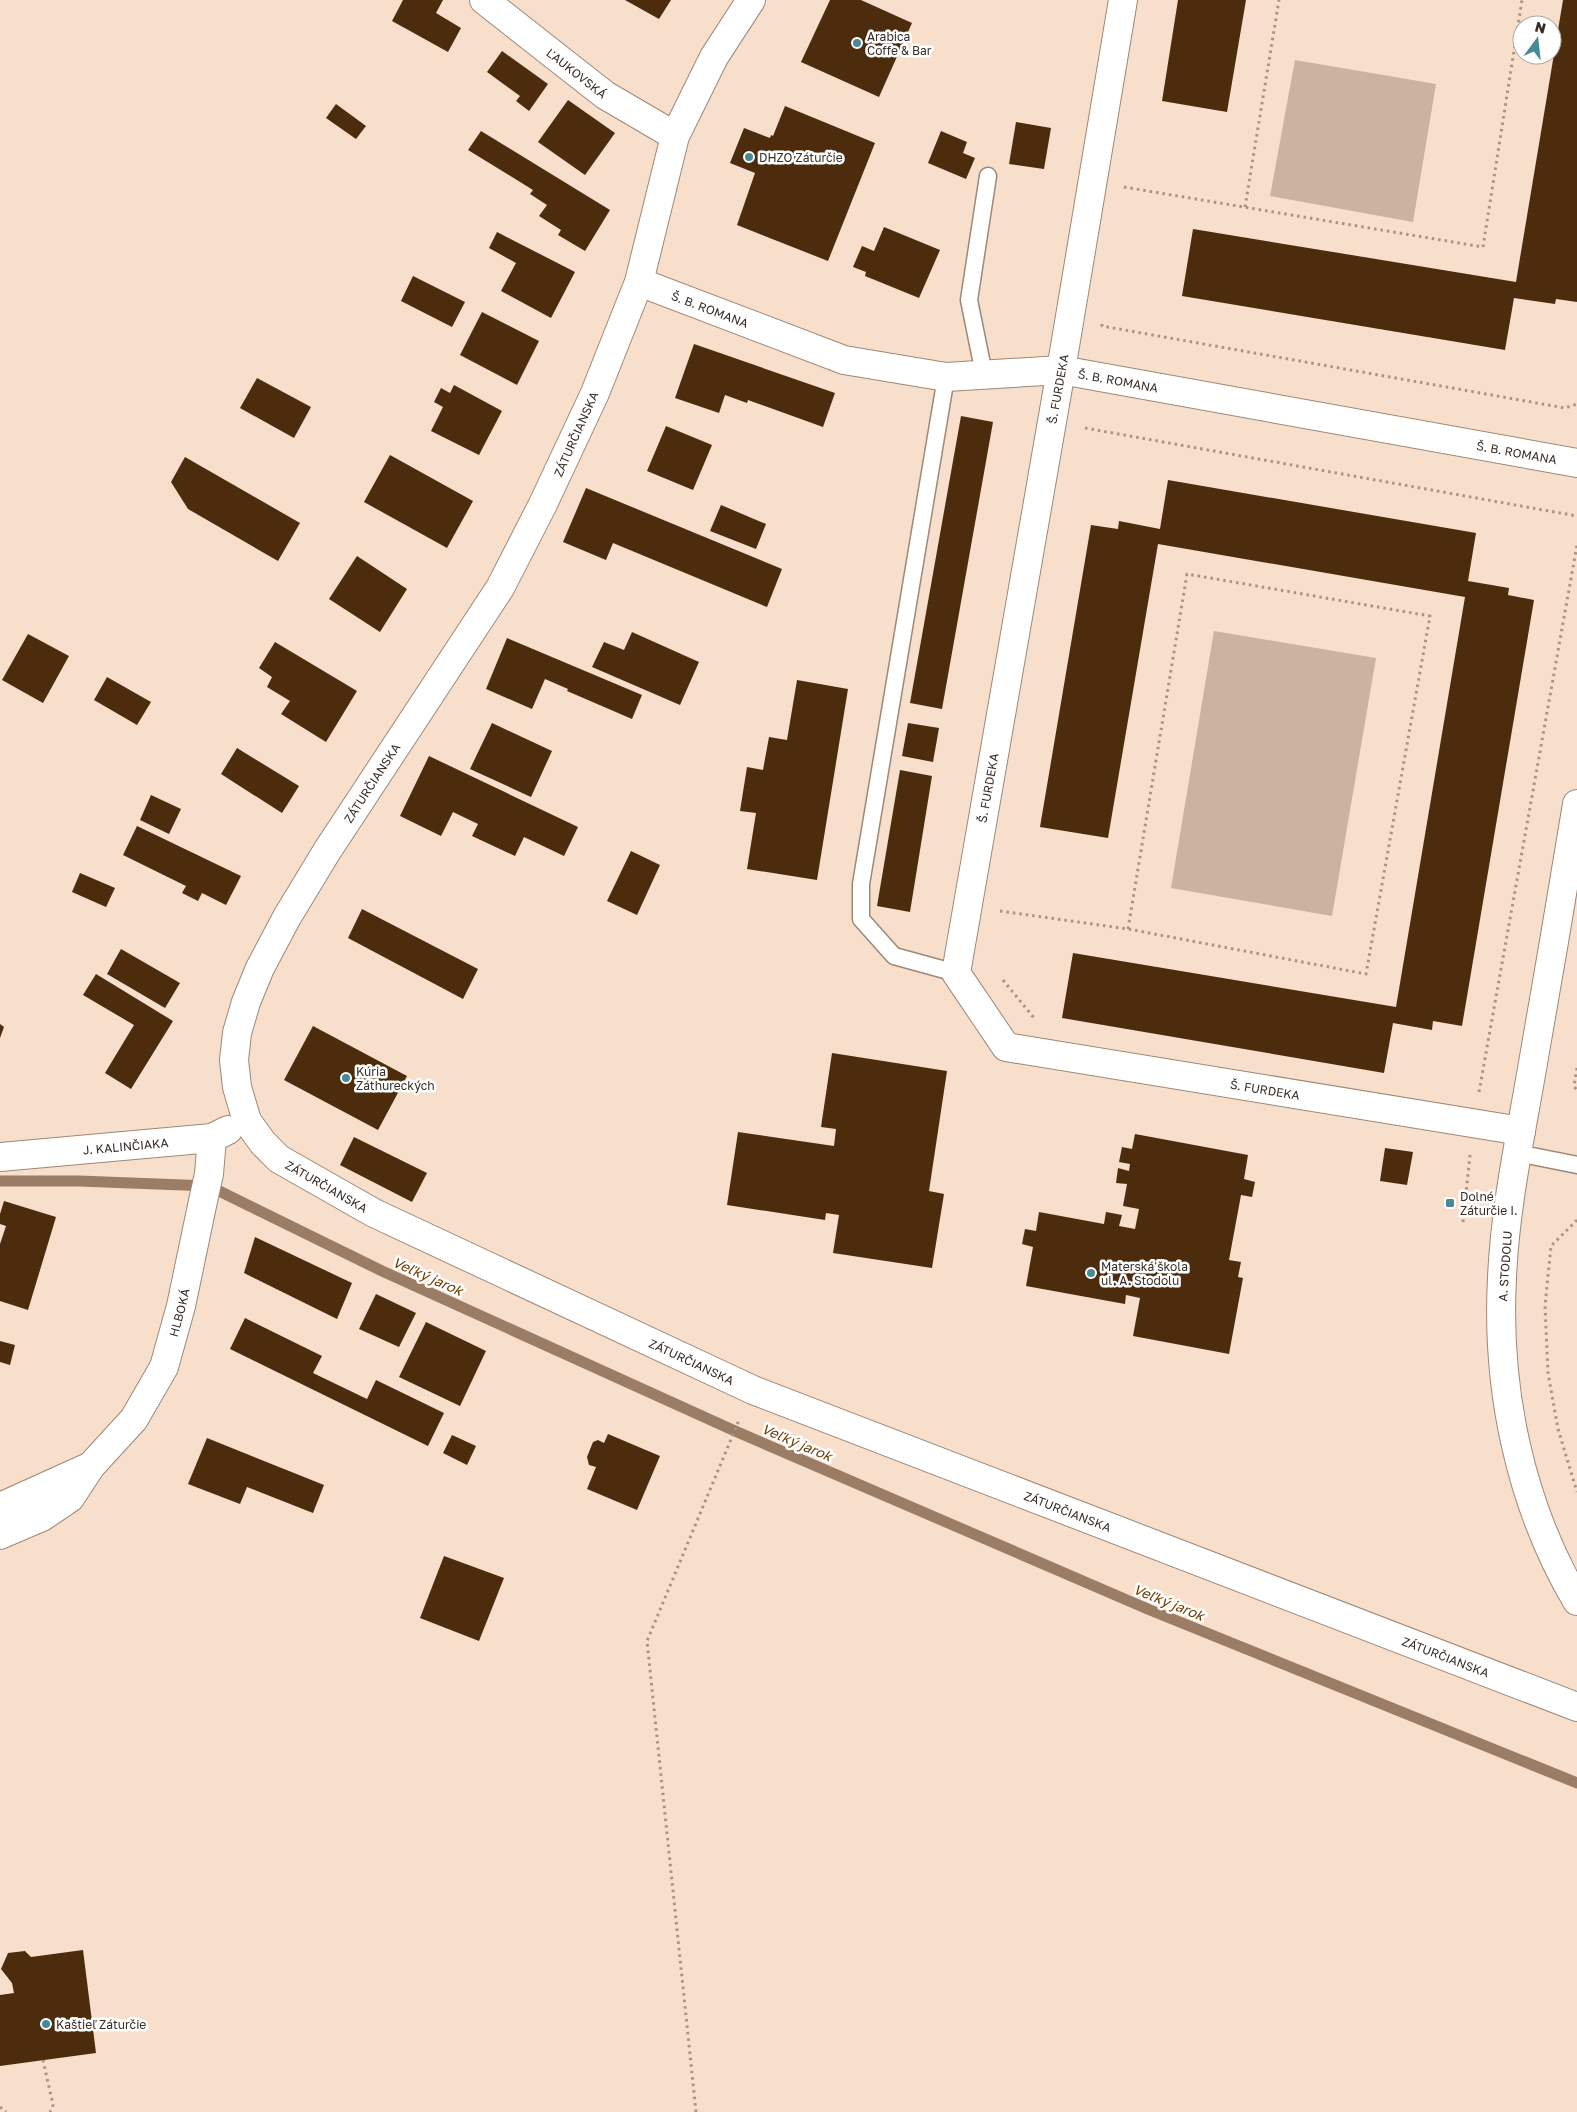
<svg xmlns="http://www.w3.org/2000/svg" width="1577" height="2112" font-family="'Golos Text',sans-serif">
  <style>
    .green { fill: #cbb3a0 }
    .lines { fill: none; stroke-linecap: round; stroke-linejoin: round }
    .stream { stroke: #9b7c64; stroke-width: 11 }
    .building { fill: #4c2c0d }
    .lane-casing { stroke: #9e8876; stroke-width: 19 }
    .street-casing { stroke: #9e8876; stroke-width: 30 }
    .path { stroke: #a69587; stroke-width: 3; stroke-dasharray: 2.5 4; stroke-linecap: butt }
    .lane { stroke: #fff; stroke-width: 16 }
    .street { stroke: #fff; stroke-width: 28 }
    .poi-dot { fill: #458a96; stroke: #fff; stroke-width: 2 }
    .labels { text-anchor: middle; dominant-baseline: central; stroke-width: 5; stroke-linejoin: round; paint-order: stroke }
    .poi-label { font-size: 12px; fill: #362d26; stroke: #fff; text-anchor: start }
    .street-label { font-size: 12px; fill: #362d26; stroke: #fff }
    .water-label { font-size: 14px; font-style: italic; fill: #6f3d03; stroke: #fff }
  </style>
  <rect width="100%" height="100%" fill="#f7dfcc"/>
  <!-- green -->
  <g class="green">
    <path d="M1295,60l141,24 -23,138 -143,-26z"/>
    <path d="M1214,631l162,27 -44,258 -161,-28z"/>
  </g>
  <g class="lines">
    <!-- stream -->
    <path class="stream" d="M0,1181h79l130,5 173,85 353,160 415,179 427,173"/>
  </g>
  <!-- building -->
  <g class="building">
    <path d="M403,0h40l-7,13 25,15 -13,24 -56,-31z"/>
    <path d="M625,0h46l-12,19z"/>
    <path d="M830,0h31l51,23 -33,74 -78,-35z"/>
    <path d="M1178,0h68l-19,112 -65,-11z"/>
    <path d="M1563,0h14v302l-21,-3 -1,5 -41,-6 -9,52 -323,-54 11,-67 323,53z"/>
    <path d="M502,51l46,33 -19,27 -13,-10 4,-5 -33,-24z"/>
    <path d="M568,100l47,33 -30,42 -47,-33z"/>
    <path d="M336,104l30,22 -10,13 -30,-21z"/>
    <path d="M785,106l90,37 -47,118 -91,-36 18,-52 -25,-10 14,-35 26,10 1,-3 2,1z"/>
    <path d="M1016,122l35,6 -7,41 -35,-5z"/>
    <path d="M481,131l129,79 -25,41 -27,-16 3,-5 -22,-14 8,-11 -17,-11 3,-4 -65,-40z"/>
    <path d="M941,131l26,11 -4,11 12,5 -9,21 -38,-16z"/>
    <path d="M884,227l56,23 -21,48 -54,-22 1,-4 -13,-5 9,-21 12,5z"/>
    <path d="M497,232l78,40 -24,46 -50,-27 15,-28 -27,-15z"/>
    <path d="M413,276l52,26 -13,25 -51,-26z"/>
    <path d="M482,312l57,29 -22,44 -57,-30z"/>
    <path d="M694,344l141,49 -12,34 -75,-27 -1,3 -22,-8 -6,18 -44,-15z"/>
    <path d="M257,378l54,29 -17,31 -54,-30z"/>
    <path d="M454,385l48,26 -23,44 -48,-24 12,-24 -9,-5 7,-14 9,5z"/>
    <path d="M961,416l32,6 -51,287 -32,-6z"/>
    <path d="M666,426l46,19 -19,45 -46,-19z"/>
    <path d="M390,455l83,46 -26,47 -83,-46z"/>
    <path d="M185,457l115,66 -22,38 -90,-52 -17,-27z"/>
    <path d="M1168,480l308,53 -8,48 41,7 -1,7 26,5 -72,426 -29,-5 -1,9 -39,-7 -9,50 -322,-55 11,-65 323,54 69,-410 -307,-53 -50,294 -68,-11 51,-302 27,4 1,-8 41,8z"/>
    <path d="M586,488l196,81 -15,38 -154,-64 -7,17 -43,-18z"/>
    <path d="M721,505l45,19 -10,25 -46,-18z"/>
    <path d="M357,556l50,33 -27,43 -51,-33z"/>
    <path d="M632,632l67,30 -19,43 -88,-38 12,-25 20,8z"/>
    <path d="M28,634l41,22 -26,47 -41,-23z"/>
    <path d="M507,638l135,57 -10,24 -65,-28 1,-2 -23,-10 -13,30 -46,-20z"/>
    <path d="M275,642l82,49 -31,51 -45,-28 9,-13 -23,-14 5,-10 -13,-9z"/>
    <path d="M107,677l44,25 -14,23 -43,-25z"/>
    <path d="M797,680l51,9 -31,191 -70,-11 9,-56 -16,-2 7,-44 16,3 6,-33 18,3z"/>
    <path d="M492,723l60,28 -21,46 -61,-28z"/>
    <path d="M908,723l31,5 -6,34 -31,-6z"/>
    <path d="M237,748l62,38 -17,27 -61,-39z"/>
    <path d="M429,756l149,71 -14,29 -40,-19 -9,19 -43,-20 6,-12 -25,-12 -12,24 -41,-20z"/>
    <path d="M900,770l32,6 -22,136 -33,-6z"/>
    <path d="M151,795l30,14 -12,25 -29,-14z"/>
    <path d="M137,826l104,50 -15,29 -24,-12 -4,8 -16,-8 4,-7 -63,-31z"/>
    <path d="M631,851l29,14 -23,50 -30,-14z"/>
    <path d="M80,873l35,15 -9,19 -34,-15z"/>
    <path d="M362,909l116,60 -15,30 -115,-61z"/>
    <path d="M121,949l59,34 -15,25 -58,-34z"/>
    <path d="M96,974l77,47 -42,68 -26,-16 29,-48 -51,-30z"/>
    <path d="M0,1024l4,3 -4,11z"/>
    <path d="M313,1026l94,50 -29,54 -94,-50z"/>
    <path d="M832,1053l115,18 -18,120 15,3 -12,74 -99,-15 6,-38 -13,-2 -1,7 -98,-15 11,-73 96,14 2,-17 -15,-2z"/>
    <path d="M1135,1134l113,21 -4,24 11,3 -3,15 -11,-2 -12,65 12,2 -3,15 5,1 -14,76 -96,-18 7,-38 -14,-3 -1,9 -99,-18 7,-39 -11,-3 3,-15 11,2 3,-19 65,12 2,-12 16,3 -3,11 16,3 4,-20 -16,-3 4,-22 -11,-1 2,-15 11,3 1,-7 -11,-2 3,-15 10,2z"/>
    <path d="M354,1137l73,36 -15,29 -72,-37z"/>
    <path d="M1385,1148l28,4 -6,33 -27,-4z"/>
    <path d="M4,1201l52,16 -28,93 -28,-9v-57l6,-18 -6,-2v-10z"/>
    <path d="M255,1237l97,46 -15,36 -93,-46z"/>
    <path d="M376,1294l40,19 -17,34 -40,-18z"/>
    <path d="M245,1318l77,38 -9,17 54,26 9,-19 68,33 -16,33 -198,-97z"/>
    <path d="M426,1322l60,29 -26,55 -61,-29z"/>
    <path d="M0,1341l15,4 -5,20 -10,-3z"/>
    <path d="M608,1434l52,22 -23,54 -50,-21 9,-22 -7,-2 -2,-8 6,-15 5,-2 6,3z"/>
    <path d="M452,1435l24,11 -9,19 -24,-12z"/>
    <path d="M207,1438l117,47 -11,28 -66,-26 -7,17 -52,-20z"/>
    <path d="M444,1556l60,22 -25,63 -59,-23z"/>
    <path d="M83,1950l13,103 -96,13v-71l14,-2 -2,-10 -11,-14 7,-16 17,-2 6,6z"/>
  </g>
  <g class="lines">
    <defs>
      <g id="lane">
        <path d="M984,374l-15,-74 19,-124"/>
        <path d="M946,377l-85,507v35l33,37 62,17"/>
        <path d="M1517,1153l60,12"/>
      </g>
      <g id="street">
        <path id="s1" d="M484,0l121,95 70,41"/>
        <path id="s2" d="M751,0l-37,57 -39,79 -36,146 -44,111 -52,111 -43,84 -173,263 -40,66 -27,51 -14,34 -9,31 -3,27 3,27 10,34 16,22 16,16 95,54 379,177 824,317"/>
        <path id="s3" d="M1123,0l-62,370 -105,603 50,74 515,84"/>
        <path id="s4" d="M639,282l205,78 102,17 115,-7 516,93"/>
        <path d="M1577,804c-14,86 -29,173 -44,259 -12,71 -28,143 -31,215 -6,111 18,227 75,323"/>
        <path id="s5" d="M0,1157l212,-19 16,-8"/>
        <path d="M0,1507l91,-41"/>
        <path id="s6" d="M0,1535l42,-18 28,-19 21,-32 43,-47 30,-52 17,-61 22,-105 6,-27 3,-36"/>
      </g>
    </defs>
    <!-- lane casing -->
    <use href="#lane" class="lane-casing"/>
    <!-- street casing -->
    <use href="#street" class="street-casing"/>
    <!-- path -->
    <g class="path">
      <path d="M1124,187l359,60 39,-247"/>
      <path d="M1245,207l34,-207"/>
      <path d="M1102,324v2l463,82 12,-4"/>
      <path d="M1085,428l492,88"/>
      <path d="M1000,911l128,18 238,45 64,-358 -243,-42 -59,355"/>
      <path d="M1003,980l31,38"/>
      <path d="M1577,1068l-3,18 3,5"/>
      <path d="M1479,1092l98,-547"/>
      <path d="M1577,1220l-26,26 -6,60 3,67 10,56 19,63"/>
      <path d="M1463,1222l7,-67"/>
      <path d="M43,2060l10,45 -3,7"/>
      <path d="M0,2107l6,5"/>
      <path d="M696,2112l-49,-471 92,-221"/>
    </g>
    <!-- lane -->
    <use href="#lane" class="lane"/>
    <!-- street -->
    <use href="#street" class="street"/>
  </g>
  <!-- markers -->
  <g class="poi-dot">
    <circle cx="857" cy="43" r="5"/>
    <circle cx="749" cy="157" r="5"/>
    <circle cx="346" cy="1078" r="5"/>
    <rect x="1445" y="1198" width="10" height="10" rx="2.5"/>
    <circle cx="1091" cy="1273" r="5"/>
    <circle cx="46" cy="2024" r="5"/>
  </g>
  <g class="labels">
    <!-- poi labels -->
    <g class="poi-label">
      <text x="867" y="36">Arabica<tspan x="867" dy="14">Coffe &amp; Bar</tspan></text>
      <text x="759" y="157">DHZO Záturčie</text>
      <text x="356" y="1071">Kúria<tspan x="356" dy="14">Záthureckých</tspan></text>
      <text x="1460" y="1196">Dolné<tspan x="1460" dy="14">Záturčie I.</tspan></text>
      <text x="1101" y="1266">Materská škola<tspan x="1101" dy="14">ul. A. Stodolu</tspan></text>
      <text x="56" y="2024">Kaštieľ Záturčie</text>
    </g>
    <!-- street labels -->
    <g class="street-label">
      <text stroke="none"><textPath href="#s1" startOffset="118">ĽAUKOVSKÁ</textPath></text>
      <text stroke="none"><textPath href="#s4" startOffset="76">Š. B. ROMANA</textPath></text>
      <text stroke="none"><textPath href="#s4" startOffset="496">Š. B. ROMANA</textPath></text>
      <text transform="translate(1058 389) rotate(-80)">Š. FURDEKA</text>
      <text transform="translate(576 434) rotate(-66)">ZÁTURČIANSKA</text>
      <text stroke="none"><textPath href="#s4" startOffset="901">Š. B. ROMANA</textPath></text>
      <text transform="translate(372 783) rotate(-57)">ZÁTURČIANSKA</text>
      <text transform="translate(988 788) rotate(-80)">Š. FURDEKA</text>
      <text stroke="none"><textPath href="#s3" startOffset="1339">Š. FURDEKA</textPath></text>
      <text stroke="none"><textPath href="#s5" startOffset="126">J. KALINČIAKA</textPath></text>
      <text stroke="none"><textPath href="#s2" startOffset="1356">ZÁTURČIANSKA</textPath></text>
      <text transform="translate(1505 1266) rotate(-86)">A. STODOLU</text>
      <text stroke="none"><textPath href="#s6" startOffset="298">HLBOKÁ</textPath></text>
      <text stroke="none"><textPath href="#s2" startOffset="1761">ZÁTURČIANSKA</textPath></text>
      <text stroke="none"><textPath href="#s2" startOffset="2166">ZÁTURČIANSKA</textPath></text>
      <text stroke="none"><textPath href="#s2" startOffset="2571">ZÁTURČIANSKA</textPath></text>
    </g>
    <!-- water labels -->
    <g class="water-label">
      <text transform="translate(428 1276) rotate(24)">Veľký jarok</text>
      <text transform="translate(797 1442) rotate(23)">Veľký jarok</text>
      <text transform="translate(1169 1602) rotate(22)">Veľký jarok</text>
    </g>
  </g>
  <!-- north arrow -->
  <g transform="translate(1537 40) rotate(15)"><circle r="24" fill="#ffffff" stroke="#afaba8"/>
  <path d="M0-4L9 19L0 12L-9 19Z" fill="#458a96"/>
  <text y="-8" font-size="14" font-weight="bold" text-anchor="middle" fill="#362d26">N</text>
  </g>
</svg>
